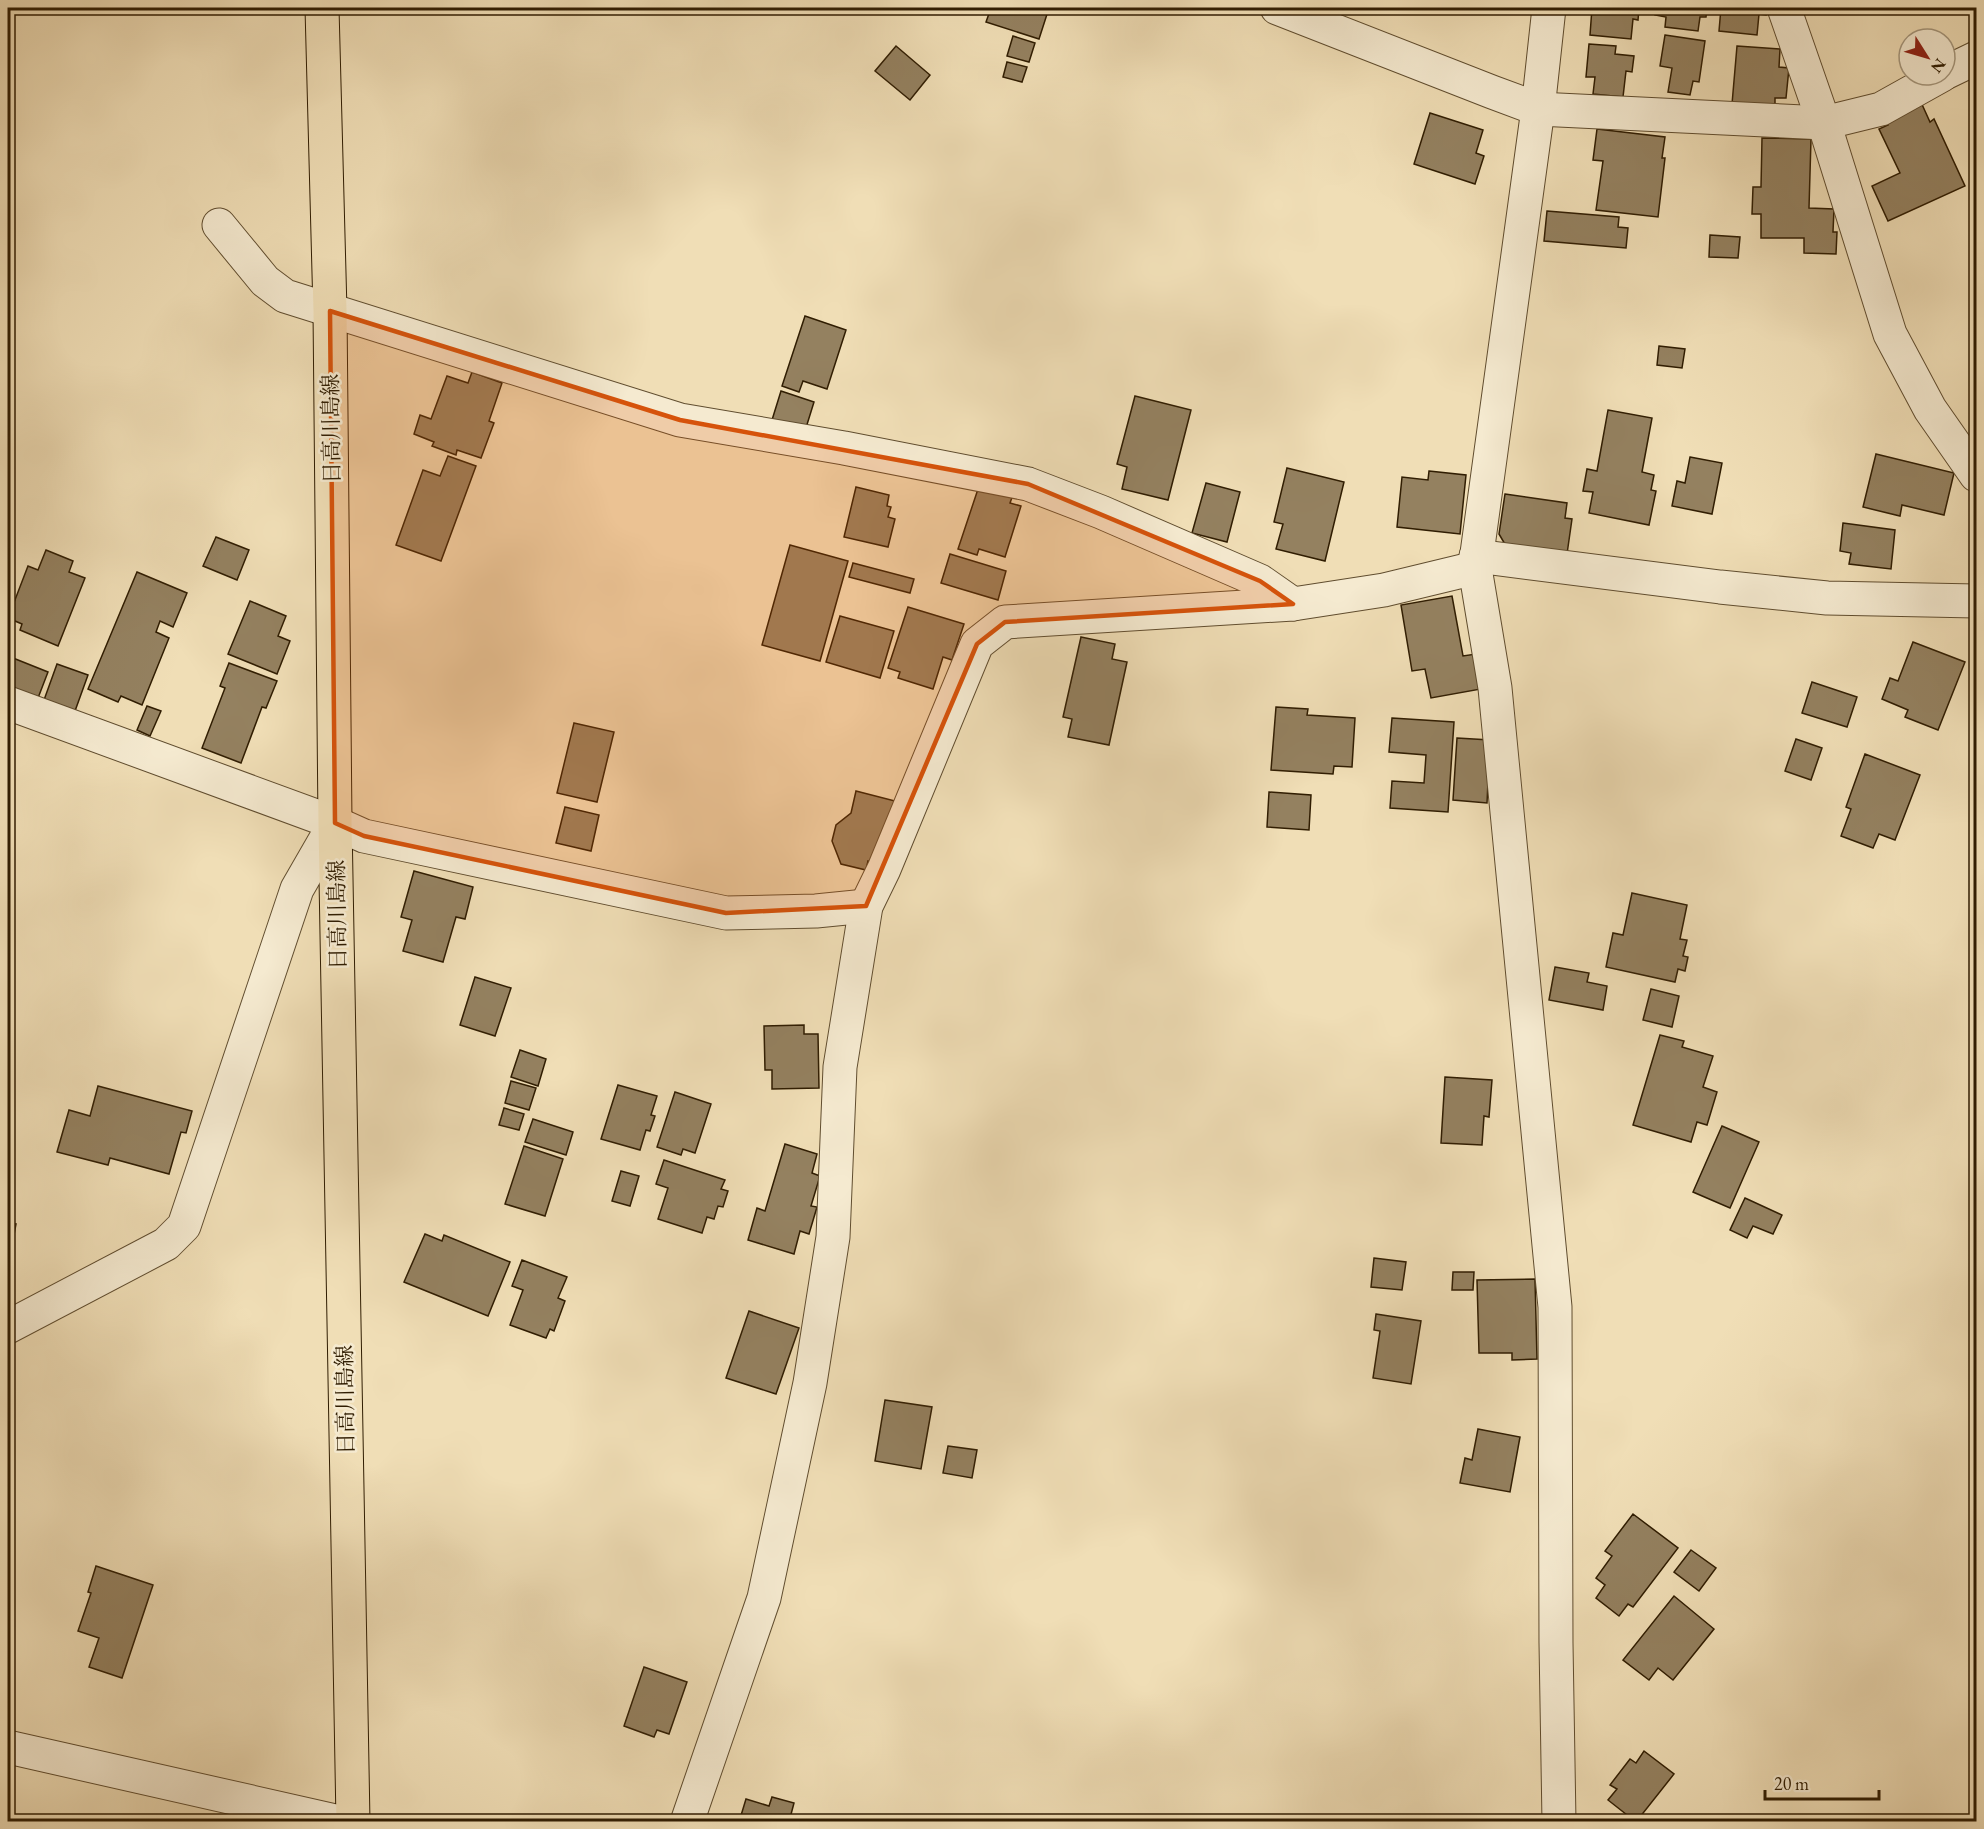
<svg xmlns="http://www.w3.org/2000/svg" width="1984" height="1829" font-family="'EB Garamond','Noto Serif JP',serif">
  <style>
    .building { fill: #948160; stroke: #301d02; stroke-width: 1.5 }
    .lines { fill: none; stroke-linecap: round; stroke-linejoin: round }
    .minor-casing { stroke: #604d2f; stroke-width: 35 }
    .major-casing { stroke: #301d02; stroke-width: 35 }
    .minor { stroke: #f5ead0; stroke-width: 33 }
    .major { stroke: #f0deb6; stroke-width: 33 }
    .marked { fill: #d6530b; fill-opacity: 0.2; stroke: #d6530b; stroke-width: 4.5; stroke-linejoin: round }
    .labels { text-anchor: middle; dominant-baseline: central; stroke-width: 5; stroke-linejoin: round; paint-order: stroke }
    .street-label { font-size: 22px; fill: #301d02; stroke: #f5ead0 }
  </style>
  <rect width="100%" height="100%" fill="#f0deb6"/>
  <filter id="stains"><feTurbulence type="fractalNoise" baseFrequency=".00333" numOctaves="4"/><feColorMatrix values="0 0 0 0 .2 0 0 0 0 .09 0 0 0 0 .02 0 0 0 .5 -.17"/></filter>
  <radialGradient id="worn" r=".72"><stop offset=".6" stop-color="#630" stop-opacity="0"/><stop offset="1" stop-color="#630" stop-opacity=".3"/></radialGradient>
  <!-- building -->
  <g class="building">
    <path d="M991,8h58l-10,31 -53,-17z"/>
    <path d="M1592,8h47l-1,12 -5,-1 -2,20 -41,-4z"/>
    <path d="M1656,8h51l-1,9h-6l-2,14 -33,-4 1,-10 -11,-2z"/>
    <path d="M1721,8h45v7l-7,-1 -2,21 -38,-4z"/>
    <path d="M1665,35l40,6 -6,41 -6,-1 -3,14 -22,-3 4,-24 -12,-2z"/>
    <path d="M1013,36l22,7 -6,19 -22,-6z"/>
    <path d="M1589,44l27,2 -1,8 19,2 -2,16 -6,-1 -3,26 -30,-3 2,-17h-9z"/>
    <path d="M896,46l34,29 -20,25 -35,-29z"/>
    <path d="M1737,46l43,3 -1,18 10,1 -3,30h-11v10l-43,-4z"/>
    <path d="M1007,62l20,5 -5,15 -19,-5z"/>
    <path d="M1920,100l10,22 4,-3 31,67 -77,35 -16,-35 28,-13 -21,-44 9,-4 -4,-8z"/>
    <path d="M1430,113l53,17 -7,23 8,3 -9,28 -61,-20z"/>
    <path d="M1597,129l68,8 -3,21h3l-7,59 -62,-7 7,-49 -10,-1z"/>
    <path d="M1762,138l49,1 -2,69 25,1 -1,23h4l-1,22 -32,-1v-15h-43v-24h-9l1,-27h8z"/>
    <path d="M1547,211l72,6 -1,10 10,1 -2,20 -82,-7z"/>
    <path d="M1710,235l30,2 -2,21 -29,-1z"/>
    <path d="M805,316l41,14 -19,59 -24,-8 -4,11 -17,-6z"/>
    <path d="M1659,346l26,3 -3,19 -25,-3z"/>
    <path d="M472,372l30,11 -13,38 5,2 -13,35 -24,-8 -1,5 -24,-9 2,-4 -20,-8 6,-19 11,4 16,-43 21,7z"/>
    <path d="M781,391l33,11 -9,29 -33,-11z"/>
    <path d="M1135,396l56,14 -23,90 -46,-11 5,-22 -10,-3z"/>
    <path d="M1608,410l44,8 -10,54 12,3 -3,15 5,1 -7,34 -60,-12 4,-21 -10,-1 4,-22 10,2z"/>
    <path d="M1876,454l78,19 -10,42 -42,-10 -2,11 -37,-9z"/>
    <path d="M448,456l28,10 -35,95 -45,-16 27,-75 17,6z"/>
    <path d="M1690,457l32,6 -10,51 -40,-8 5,-25 8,2z"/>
    <path d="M1287,468l57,14 -19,79 -49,-12 7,-25 -9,-2z"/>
    <path d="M1429,471l37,4 -6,59 -63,-7 5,-50 26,3z"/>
    <path d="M1206,483l34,9 -13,50 -35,-9z"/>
    <path d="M979,486l35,6 -4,11 11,3 -16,51 -26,-8 -2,6 -19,-6z"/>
    <path d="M856,487l33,8 -2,11 4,1 -3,10 7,2 -7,28 -44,-10z"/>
    <path d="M1505,494l62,9 -2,15 7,1 -5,35 -61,-8 -7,-12z"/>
    <path d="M1843,523l52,7 -4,39 -42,-5 2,-11 -11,-2z"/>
    <path d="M216,537l33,13 -12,30 -34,-14z"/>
    <path d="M790,545l58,16 -28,100 -58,-16z"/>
    <path d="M46,550l27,11 -4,11 16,6 -27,68 -38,-16 2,-6 -14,-6 20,-52 10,4z"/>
    <path d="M950,554l56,17 -8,29 -57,-17z"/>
    <path d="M853,563l61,16 -4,14 -61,-16z"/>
    <path d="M137,572l50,21 -14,34 -13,-6 -4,11 13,6 -27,67 -21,-9 -3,6 -30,-13z"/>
    <path d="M1452,596l11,60 13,-2 5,35 -50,9 -6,-29 -13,2 -11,-66z"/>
    <path d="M250,601l36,15 -8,20 12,5 -13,33 -49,-20z"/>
    <path d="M908,607l56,17 -12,36 -9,-3 -10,32 -35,-11 2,-6 -12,-4z"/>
    <path d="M840,616l54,15 -14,47 -54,-16z"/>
    <path d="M1081,637l34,7 -3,15 15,3 -18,83 -41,-8 4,-18 -9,-2z"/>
    <path d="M1913,642l52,20 -27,68 -33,-13 3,-7 -26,-11 8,-21 8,3z"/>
    <path d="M13,658l35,14 -10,26 -30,-12v-14z"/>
    <path d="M229,663l48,18 -11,27 -4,-1 -21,56 -39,-15 23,-60 -5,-2z"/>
    <path d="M57,664l31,11 -13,36 -31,-11z"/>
    <path d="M1812,682l45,15 -10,30 -45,-14z"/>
    <path d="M147,706l14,5 -11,25 -13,-6z"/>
    <path d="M1276,707l32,2 -1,6 48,3 -3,49 -18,-1 -1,8 -62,-4z"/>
    <path d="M1392,718l62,4 -6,90 -58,-4 2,-27 32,2 2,-28 -37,-3z"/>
    <path d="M574,723l40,9 -17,70 -40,-9z"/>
    <path d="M1457,738l33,2 -3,63 -34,-3z"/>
    <path d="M1796,739l26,9 -11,32 -26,-9z"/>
    <path d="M1865,754l55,21 -25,65 -16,-6 -6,14 -32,-12 10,-27 -5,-2z"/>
    <path d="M856,791l39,10 -17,63 -10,-3 -2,9 -25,-6 -9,-23 4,-16 15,-12z"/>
    <path d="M1269,792l42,3 -2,35 -42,-3z"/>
    <path d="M565,807l34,8 -8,36 -35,-8z"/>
    <path d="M414,871l59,16 -8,32 -9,-2 -13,45 -40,-11 9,-31 -11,-3z"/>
    <path d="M1632,893l55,12 -7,34 7,1 -4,16 5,1 -3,14 -7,-2 -3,13 -69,-15 7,-34 10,2z"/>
    <path d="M1555,967l34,6 -2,9 20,4 -4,24 -54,-10z"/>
    <path d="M475,977l36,11 -16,48 -35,-11z"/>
    <path d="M1651,989l28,7 -7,31 -29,-7z"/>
    <path d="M804,1025v9h14l1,54 -47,1v-19h-7l-1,-44z"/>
    <path d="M1660,1035l24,6 -2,6 31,9 -10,31 14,5 -10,33 -10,-3 -6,20 -58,-17z"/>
    <path d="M520,1050l26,9 -8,27 -27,-9z"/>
    <path d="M1445,1077l47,3 -3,37 -5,-1 -2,29 -41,-2z"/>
    <path d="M511,1081l25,7 -7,22 -24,-7z"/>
    <path d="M618,1085l39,11 -6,19 4,1 -5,15 -4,-1 -6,20 -39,-11z"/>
    <path d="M98,1086l94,25 -6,22 -5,-1 -12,42 -59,-16 -2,7 -51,-13 12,-42 21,6z"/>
    <path d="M675,1092l36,12 -16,49 -12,-4 -2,6 -24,-8z"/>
    <path d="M504,1108l20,6 -5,16 -20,-5z"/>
    <path d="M533,1119l40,13 -7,23 -41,-13z"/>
    <path d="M1722,1126l37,16 -29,66 -37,-16z"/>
    <path d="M785,1144l32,10 -5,19 8,3 -9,30 6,1 -8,27 -9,-3 -6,23 -46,-14 9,-32 8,3z"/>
    <path d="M524,1146l39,13 -18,57 -40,-12z"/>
    <path d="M664,1160l61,20 -4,9 7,2 -5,16 -5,-1 -4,13 -7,-2 -5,16 -44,-14 10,-31 -12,-4z"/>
    <path d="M621,1171l18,5 -9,30 -18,-5z"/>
    <path d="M1745,1198l37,17 -9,19 -20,-8 -6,12 -17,-8z"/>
    <path d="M8,1223l8,1 -3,16 -5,-1z"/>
    <path d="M425,1234l17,7 2,-6 66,27 -22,54 -84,-34z"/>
    <path d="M1374,1258l32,4 -4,28 -31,-3z"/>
    <path d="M522,1260l45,17 -9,21 7,3 -11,30 -4,-2 -4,9 -36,-13 13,-35 -11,-4z"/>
    <path d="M1453,1272h21l-1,18h-21z"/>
    <path d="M1535,1279l2,80 -25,1v-7h-33l-2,-73z"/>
    <path d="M749,1311l50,17 -23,66 -50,-16z"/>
    <path d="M1376,1314l45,7 -10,63 -38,-6 7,-47 -6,-1z"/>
    <path d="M885,1400l47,7 -11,62 -46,-8z"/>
    <path d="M1478,1429l42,8 -10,55 -50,-9 5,-25 7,2z"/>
    <path d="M948,1446l29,4 -5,28 -29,-5z"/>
    <path d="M1633,1514l45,34 -45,59 -5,-3 -9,12 -23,-18 9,-13 -9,-7 16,-22 -7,-5z"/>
    <path d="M1691,1550l25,18 -17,23 -25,-19z"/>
    <path d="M96,1566l57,19 -31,93 -33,-11 10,-29 -21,-7 13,-38 -3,-1z"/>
    <path d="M1674,1596l40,33 -41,51 -15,-12 -9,12 -26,-20z"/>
    <path d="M644,1667l43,15 -18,52 -12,-4 -3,7 -30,-11z"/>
    <path d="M1644,1751l30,23 -38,48 -28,-22 9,-11 -7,-4 20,-26 6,4z"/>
    <path d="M772,1797l22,6 -5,19h-50l7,-23 23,7z"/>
  </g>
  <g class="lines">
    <defs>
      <g id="minor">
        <path d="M1277,8l215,84 46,17 286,14 57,-14 61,-34"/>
        <path d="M1549,8l-11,101 -63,459 20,120 60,619 1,336 3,179"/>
        <path d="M1784,8l40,115 66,211 40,75 46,66"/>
        <path d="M1945,73l31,-15"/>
        <path d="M219,225l46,56 20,15 395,124 164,28 184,36 73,28 159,69 33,23"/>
        <path d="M1476,556l244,31 107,11 149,3"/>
        <path d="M8,703l327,120 29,13 362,77 90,-2 50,-5"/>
        <path d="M8,1327l158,-83 18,-18 113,-337 38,-66"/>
        <path d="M8,1747l332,75"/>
        <path d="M687,1822l77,-224 46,-215 23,-146 7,-170 26,-161 18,-37 93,-225 28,-22 288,-18 91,-14 91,-22"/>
      </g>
      <path id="major" d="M322,8l8,303 5,512 18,999"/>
    </defs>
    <!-- minor casing -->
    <use href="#minor" class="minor-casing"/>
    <!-- major casing -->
    <use href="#major" class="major-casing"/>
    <!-- minor -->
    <use href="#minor" class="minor"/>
    <!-- major -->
    <use href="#major" class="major"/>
  </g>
  <!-- marked area -->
  <path class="marked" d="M330,311l350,109 348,64 232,97 33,23 -288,18 -28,22 -111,262 -140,7 -362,-77 -29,-13z"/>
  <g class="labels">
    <!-- street labels -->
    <g class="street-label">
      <text transform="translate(331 429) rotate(-91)">日高川島線</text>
      <text transform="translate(337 915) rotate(-91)">日高川島線</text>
      <text transform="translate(345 1400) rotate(-91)">日高川島線</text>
    </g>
  </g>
  <!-- margin -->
  <rect width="1984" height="1829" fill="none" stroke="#f0deb6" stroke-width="30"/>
  <rect x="9" y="9" width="1966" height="1811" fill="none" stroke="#301d02" stroke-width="3"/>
  <rect x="15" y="15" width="1954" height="1799" fill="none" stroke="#301d02" stroke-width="1.5"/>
  <!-- north arrow -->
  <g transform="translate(1927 57) rotate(127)"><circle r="28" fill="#f5ead0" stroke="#a6987e" stroke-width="1.5"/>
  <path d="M0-4.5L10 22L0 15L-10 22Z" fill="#8f2418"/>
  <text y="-9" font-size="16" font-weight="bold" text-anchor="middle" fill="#301d02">N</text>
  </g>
  <!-- scale -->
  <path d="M1765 1790v9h114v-9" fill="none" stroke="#301d02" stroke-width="3"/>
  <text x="1774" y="1790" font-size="18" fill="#301d02" stroke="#f5ead0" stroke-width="4.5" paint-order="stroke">20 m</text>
  <rect width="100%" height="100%" filter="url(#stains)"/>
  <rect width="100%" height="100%" fill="url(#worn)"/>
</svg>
